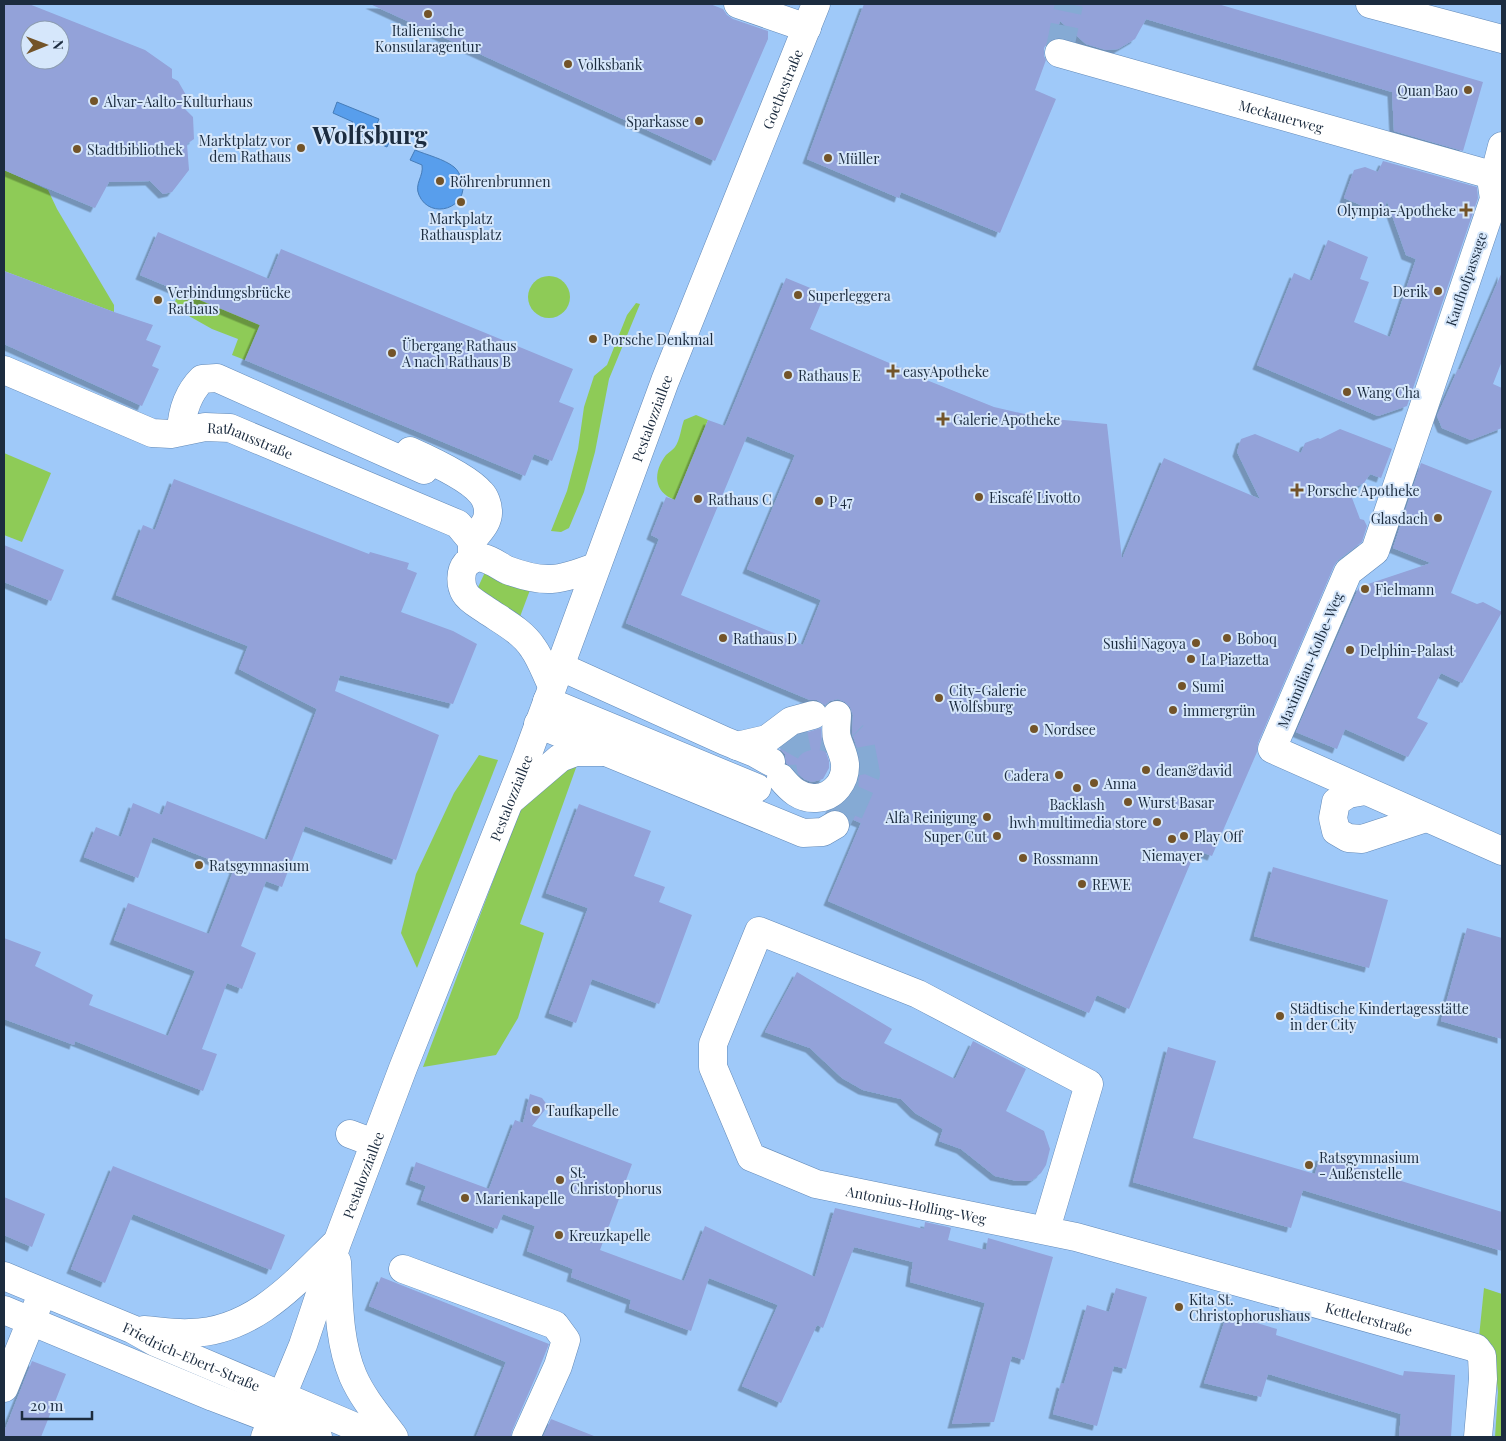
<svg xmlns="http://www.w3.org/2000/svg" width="1506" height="1441" font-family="'Playfair Display',serif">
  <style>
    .green { fill: #8ecb57 }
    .water { fill: #589eec; stroke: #467cb8 }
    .building { fill: #93a2d9; fill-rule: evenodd; filter: url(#shadow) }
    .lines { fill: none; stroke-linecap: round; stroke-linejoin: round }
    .minor-tunnel { stroke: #85aad4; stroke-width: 28; stroke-dasharray: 28 14; stroke-linecap: butt }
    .minor-casing { stroke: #6289b7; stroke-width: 29 }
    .minor { stroke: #fff; stroke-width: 28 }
    .poi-dot { fill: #735429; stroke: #d6e7fb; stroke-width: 2 }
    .labels { text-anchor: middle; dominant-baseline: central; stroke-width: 4; stroke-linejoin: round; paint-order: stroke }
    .poi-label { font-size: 14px; fill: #1c2c3f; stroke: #d6e7fb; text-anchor: start }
    .street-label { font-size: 14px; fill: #1c2c3f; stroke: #d6e7fb }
    .town-label { font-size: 24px; font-weight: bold; fill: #1c2c3f; stroke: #d6e7fb }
  </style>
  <defs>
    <filter id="shadow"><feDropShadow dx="-4.5" dy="4.5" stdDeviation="0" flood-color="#0004"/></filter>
  </defs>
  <rect width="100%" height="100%" fill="#9fc9f9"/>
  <!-- green -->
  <g class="green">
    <path d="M4,170l44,20 9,19 57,96v7l-110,-41z"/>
    <circle cx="549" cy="297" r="21"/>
    <path d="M179,291l81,34 -15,35 -13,-5 6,-16 -26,-10 -39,-22z"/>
    <path d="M636,303l4,1 -31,75 -14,73 -11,40 -15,36 -8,4 -10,-1 16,-40 11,-42 6,-42 10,-31 13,-11 20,-50z"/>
    <path d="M696,415l12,5 -33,80c-22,-8 -22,-28 -9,-45 3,-3 7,-5 9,-8 5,-7 6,-19 9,-27z"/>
    <path d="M4,453l47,20 -29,69 -18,-7z"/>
    <path d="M486,570l44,20 -12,32 -44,-26z"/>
    <path d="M479,755l19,5 -81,208 -16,-35 15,-59 38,-81z"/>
    <path d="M539,759l38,6 -57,159 24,9 -26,85 -22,37 -73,12z"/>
    <path d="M1484,1288l18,6v143h-7l3,-45 -5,-46 -14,-9z"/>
  </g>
  <!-- water -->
  <g class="water">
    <path d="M337,102l42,17 -5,12 17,7 -4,9 -37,-16 3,-9 -20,-9z"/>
    <path d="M415,150c12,5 29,9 39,17 4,3 6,8 8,13 8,28 -32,41 -43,15 -5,-11 5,-19 3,-30l-12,-5z"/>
  </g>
  <!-- building -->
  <g class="building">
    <path d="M4,4h25l116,46 27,19v9l6,3 8,14 -4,11 11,11 1,22 -7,5 2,26 -17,22 -9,2 -13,-13 -41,1 -14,26 -91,-38zM30,30h30v30h-30z"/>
    <path d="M370,4h340l13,5 4,6 6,4 35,12v8l-53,122z"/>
    <path d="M864,4h354l265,78 -20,69 -69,-20 -2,-39 -246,-73 -11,20 -17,10 -12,1 -20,-6 -26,-23 -6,18 -6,3 -4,6v8l2,4 -11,30 21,9 -56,134 -99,-41 -2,6 -92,-39z"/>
    <path d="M1383,161l94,26 1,11 -71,208 -29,10 -121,-51 37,-92 18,8 16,-41 40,17 -8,22 9,3 -15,40 36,15 26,-78 -10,-4 -19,-54 -5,13 -38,-16 10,-28 11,-3 13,5z"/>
    <path d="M158,232l111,47 12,-30 292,120 -14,33 15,6 -22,53 -18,-7 -9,22 -280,-116 15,-35 -120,-50z"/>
    <path d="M4,271l110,41 39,13 -7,15 15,6 -9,20 7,3 -17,37 -138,-62z"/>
    <path d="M1502,272v89l-9,23 9,4v40l-31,12 -29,-12 -5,-12 21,-47 2,1z"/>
    <path d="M786,278l39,16 -15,35 105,45 -1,1 80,32 48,11 65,6 15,135 42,-101 96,41 -23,-47 4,-13 14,-5 46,19 4,-10 13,-5 2,1 20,-10 52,20 -11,29 -11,-4 -6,9 -15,7 11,29 4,1 3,6 -5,16 -24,18 -4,6 -76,177 -1,9 -45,104 -16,-6 -67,159 -32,-14 -8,18 -261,-112 33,-78 -12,-5 -7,-7 -7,-2 -4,1 11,-6 8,-8 5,-8 5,-14v-17l-8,-24 1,-18 -3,-8 -5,-5 -7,-3 -8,2 -5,4 -8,-5h-7l-184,-77 33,-84 -8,-4 15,-38 9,3 33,-80 17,6zM747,436l48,19 -48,114 74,31 -18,45 -122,-50z"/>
    <path d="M1421,463l71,28 -41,102 26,11 6,-2 19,10 -40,71 -21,-10 -24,45 11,5 -20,34 -63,-28 -8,20 -41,-17 63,-145 72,-24 -38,-15z"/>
    <path d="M174,479l195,75 1,-2 39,11 -2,6 10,4 -16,39 52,19 24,13 -24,60 -113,-29 -5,16 104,44 -43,125 -91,-34 -23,61 -16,-6 -25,65 15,7 -14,36 -15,-6 -25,66 15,5 -14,37 -128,-50 -1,4 -70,-26v-81l37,14 -6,14 58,29 -4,10 79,31 27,-65 -81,-31 14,-37 81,31 25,-65 -81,-32 -15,41 -54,-21 12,-30 25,10 12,-34 29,12 5,-14 100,39 50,-131 -78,-40 9,-23 -132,-51 27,-70 12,5z"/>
    <path d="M4,545l60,25 -13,31 -47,-19z"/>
    <path d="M821,728l1,13 7,20v7l-6,11 -11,3 -8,-3 -18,-16 -1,-9 -5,-5 18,-14z"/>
    <path d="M579,804l72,27 -17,45 31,11 -6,15 33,13 -33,89 -67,-25 -16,44 -27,-10 39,-105 -42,-15z"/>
    <path d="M1273,867l115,33 -19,68 -115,-32z"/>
    <path d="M1467,928l35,10v101l-61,-18z"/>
    <path d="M797,972l95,57 -8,14 71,36 18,-38 53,28 -20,42 38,20 6,18 -4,16 -5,8 -10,8h-14l-22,-5 -34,-27 -22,-8 4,-12 -28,-16 -14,-14 -38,-9 -21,-12 -32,-30 -45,-16z"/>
    <path d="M1168,1047l48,14 -23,77 122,36 5,-18 182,56v39l-199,-61 -12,38 -158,-46z"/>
    <path d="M530,1094l12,4 6,8 -16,20 100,38 -32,86 84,31 21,-55 110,51 20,-69 89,21 1,-7 23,5 3,1 -3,12 38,10 2,-12 65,19 -29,103 -12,-4 -18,66 -42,2 33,-121 -75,-21 3,-20 -59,-15 -31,81 -6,-3 -36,78 -39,-17 36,-81 -69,-27 -18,53 -62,-23 2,-8 -60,-23 2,-8 -46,-18 8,-25 -32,-12 -6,15 -76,-29 5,-14 -16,-6 6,-18 73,27 26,-69 8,3z"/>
    <path d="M113,1166l172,69 -14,35 -138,-56 -28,69 -34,-14z"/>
    <path d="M4,1197l41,17 -13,33 -28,-12z"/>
    <path d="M381,1277l168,67 -13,32 -24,55 -1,6h-35l30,-75 -137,-56z"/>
    <path d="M1116,1288l31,9 -21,72 -12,-3 -17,60 -44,-12 8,-31 3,1 23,-79 22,7z"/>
    <path d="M1227,1314l50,15 -1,6 127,41 1,-5 51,4 -4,62h-52l2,-23 -133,-40 -7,23 -57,-14z"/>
    <path d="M32,1361l34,13 -25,63h-37v-5z"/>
    <path d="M551,1419l43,17 -1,1h-50z"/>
  </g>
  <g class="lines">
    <!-- minor-tunnel -->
    <g class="minor-tunnel">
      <path d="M1059,53l10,-49"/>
      <path d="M793,790c-6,-5 -9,-11 -10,-19 -8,-39 58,-51 63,-9 0,5 -1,10 -1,15 -1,10 0,22 -2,31 -2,6 -6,12 -8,17"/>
      <path d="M849,813l17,-39 -6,-32 -7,-7"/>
    </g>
    <defs>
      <g id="minor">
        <path d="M738,4l69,24"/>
        <path d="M1370,4l132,35"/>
        <path id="s1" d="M1059,53l436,123 7,5"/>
        <path d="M1502,146l-10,39 2,14 -119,352 -27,21 -76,177 230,102"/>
        <path id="s2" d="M4,370l148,63 19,1 34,-7 25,1 228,96 14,17v18"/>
        <path d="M181,431c1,-20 7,-38 21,-52l15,-1 207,92"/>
        <path d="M410,451c18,8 59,27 71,42 4,4 7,12 7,18 1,12 -10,21 -16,30"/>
        <path d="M559,666l166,75 30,12 16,9"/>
        <path d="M552,686c-6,-12 -11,-27 -19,-38 -11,-17 -31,-27 -47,-38 -7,-5 -17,-10 -21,-17 -5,-8 -5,-22 1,-29 5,-4 10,-8 17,-6 9,2 16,8 24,12 38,14 51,11 88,-3"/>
        <path d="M547,701l210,87"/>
        <path d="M538,724l265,109 20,-1 12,-7"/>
        <path d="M737,746l30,-7 24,-18 22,-6"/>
        <path d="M781,778c9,11 19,21 35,20 18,-1 30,-17 29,-34 -1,-10 -6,-18 -8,-26 -2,-7 0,-16 0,-23"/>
        <path d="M1365,791l-17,3 -12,8 -3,16 3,13 12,7 14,1 64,-21"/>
        <path d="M512,799l48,-41 16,-6h27"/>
        <path d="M350,1134l24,9"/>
        <path id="s3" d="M1046,1229l43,-145 -171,-90 -159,-63 -46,113v23l38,90 65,27 260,53 400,111 6,8 1,23 -5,58"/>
        <path d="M337,1262c2,38 1,78 16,114 10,23 27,42 41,61"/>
        <path d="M403,1269l152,56 11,15 -8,26 -32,71"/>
        <path id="s4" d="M4,1276l128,53 23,13 224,95"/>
        <path d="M4,1310l209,87 105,40"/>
        <path d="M144,1330c15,1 31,4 46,3 62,-1 103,-48 144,-88"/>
        <path d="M4,1388l34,-84"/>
        <path id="s5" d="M265,1437l38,-92 34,-102 66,-175 123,-309 139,-378 151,-377"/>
      </g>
    </defs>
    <!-- minor casing -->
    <use href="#minor" class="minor-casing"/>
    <!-- minor -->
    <use href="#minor" class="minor"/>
  </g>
  <!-- markers -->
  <g class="poi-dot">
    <circle cx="428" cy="14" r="5"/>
    <circle cx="568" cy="64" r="5"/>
    <circle cx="1468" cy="90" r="5"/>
    <circle cx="94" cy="101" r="5"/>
    <circle cx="699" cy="121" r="5"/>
    <circle cx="301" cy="148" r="5"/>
    <circle cx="77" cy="149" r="5"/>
    <circle cx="828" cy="158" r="5"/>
    <circle cx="440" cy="181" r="5"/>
    <circle cx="461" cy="202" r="5"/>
    <path d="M1463.5 202.5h5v5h5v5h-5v5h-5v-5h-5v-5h5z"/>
    <circle cx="1438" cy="291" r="5"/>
    <circle cx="798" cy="295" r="5"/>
    <circle cx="158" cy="300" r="5"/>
    <circle cx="593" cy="339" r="5"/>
    <circle cx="392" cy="353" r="5"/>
    <path d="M890.5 363.5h5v5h5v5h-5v5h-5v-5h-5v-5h5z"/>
    <circle cx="788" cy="375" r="5"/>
    <circle cx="1347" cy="392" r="5"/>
    <path d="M940.5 411.5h5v5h5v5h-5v5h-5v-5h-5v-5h5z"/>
    <path d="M1294.5 482.5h5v5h5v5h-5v5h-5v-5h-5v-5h5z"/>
    <circle cx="979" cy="497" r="5"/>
    <circle cx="698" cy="499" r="5"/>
    <circle cx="819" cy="501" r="5"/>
    <circle cx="1438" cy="518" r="5"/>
    <circle cx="1365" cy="589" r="5"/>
    <circle cx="723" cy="638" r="5"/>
    <circle cx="1227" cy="638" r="5"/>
    <circle cx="1196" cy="643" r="5"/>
    <circle cx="1350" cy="650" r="5"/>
    <circle cx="1191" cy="659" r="5"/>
    <circle cx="1182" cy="686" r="5"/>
    <circle cx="939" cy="698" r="5"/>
    <circle cx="1173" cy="710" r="5"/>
    <circle cx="1034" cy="729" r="5"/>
    <circle cx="1146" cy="770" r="5"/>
    <circle cx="1059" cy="775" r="5"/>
    <circle cx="1094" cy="783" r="5"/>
    <circle cx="1077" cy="788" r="5"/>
    <circle cx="1128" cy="802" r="5"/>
    <circle cx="987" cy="817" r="5"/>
    <circle cx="1157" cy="822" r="5"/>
    <circle cx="997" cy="836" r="5"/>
    <circle cx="1184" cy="836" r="5"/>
    <circle cx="1172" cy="839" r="5"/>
    <circle cx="1023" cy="858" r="5"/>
    <circle cx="199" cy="865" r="5"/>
    <circle cx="1082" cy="884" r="5"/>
    <circle cx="1280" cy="1016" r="5"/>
    <circle cx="536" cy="1110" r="5"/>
    <circle cx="1309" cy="1165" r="5"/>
    <circle cx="560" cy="1180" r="5"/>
    <circle cx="465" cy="1198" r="5"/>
    <circle cx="559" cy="1235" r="5"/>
    <circle cx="1179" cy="1307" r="5"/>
  </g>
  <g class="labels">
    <!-- poi labels -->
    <g class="poi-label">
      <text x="428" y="30" text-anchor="middle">Italienische<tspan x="428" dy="16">Konsularagentur</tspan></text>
      <text x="578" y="64">Volksbank</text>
      <text x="1458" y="90" text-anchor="end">Quan Bao</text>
      <text x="104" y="101">Alvar-Aalto-Kulturhaus</text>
      <text x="689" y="121" text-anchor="end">Sparkasse</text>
      <text x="291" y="140" text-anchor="end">Marktplatz vor<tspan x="291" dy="16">dem Rathaus</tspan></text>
      <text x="87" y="149">Stadtbibliothek</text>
      <text x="838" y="158">Müller</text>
      <text x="450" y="181">Röhrenbrunnen</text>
      <text x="1456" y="210" text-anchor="end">Olympia-Apotheke</text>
      <text x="461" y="218" text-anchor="middle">Markplatz<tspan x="461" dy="16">Rathausplatz</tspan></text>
      <text x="1428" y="291" text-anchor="end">Derik</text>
      <text x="168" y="292">Verbindungsbrücke<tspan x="168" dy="16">Rathaus</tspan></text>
      <text x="808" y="295">Superleggera</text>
      <text x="603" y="339">Porsche Denkmal</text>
      <text x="402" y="345">Übergang Rathaus<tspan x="402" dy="16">A nach Rathaus B</tspan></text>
      <text x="903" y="371">easyApotheke</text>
      <text x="798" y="375">Rathaus E</text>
      <text x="1357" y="392">Wang Cha</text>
      <text x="953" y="419">Galerie Apotheke</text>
      <text x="1307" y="490">Porsche Apotheke</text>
      <text x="989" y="497">Eiscafé Livotto</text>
      <text x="708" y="499">Rathaus C</text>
      <text x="829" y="501">P 47</text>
      <text x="1428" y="518" text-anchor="end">Glasdach</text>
      <text x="1375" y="589">Fielmann</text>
      <text x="733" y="638">Rathaus D</text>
      <text x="1237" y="638">Boboq</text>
      <text x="1186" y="643" text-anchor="end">Sushi Nagoya</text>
      <text x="1360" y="650">Delphin-Palast</text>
      <text x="1201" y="659">La Piazetta</text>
      <text x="1192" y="686">Sumi</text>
      <text x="949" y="690">City-Galerie<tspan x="949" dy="16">Wolfsburg</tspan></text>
      <text x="1183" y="710">immergrün</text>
      <text x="1044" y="729">Nordsee</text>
      <text x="1156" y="770">dean&amp;david</text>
      <text x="1049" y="775" text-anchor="end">Cadera</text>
      <text x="1104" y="783">Anna</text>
      <text x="1138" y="802">Wurst Basar</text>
      <text x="1077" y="804" text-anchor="middle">Backlash</text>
      <text x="977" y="817" text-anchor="end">Alfa Reinigung</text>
      <text x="1147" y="822" text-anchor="end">hwh multimedia store</text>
      <text x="987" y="836" text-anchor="end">Super Cut</text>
      <text x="1194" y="836">Play Off</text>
      <text x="1172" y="855" text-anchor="middle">Niemayer</text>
      <text x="1033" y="858">Rossmann</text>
      <text x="209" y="865">Ratsgymnasium</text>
      <text x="1092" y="884">REWE</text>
      <text x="1290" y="1008">Städtische Kindertagesstätte<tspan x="1290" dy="16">in der City</tspan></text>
      <text x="546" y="1110">Taufkapelle</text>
      <text x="1319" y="1157">Ratsgymnasium<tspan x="1319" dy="16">- Außenstelle</tspan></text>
      <text x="570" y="1172">St.<tspan x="570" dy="16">Christophorus</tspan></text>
      <text x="475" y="1198">Marienkapelle</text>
      <text x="569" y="1235">Kreuzkapelle</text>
      <text x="1189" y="1299">Kita St.<tspan x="1189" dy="16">Christophorushaus</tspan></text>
    </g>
    <!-- street labels -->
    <g class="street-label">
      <text stroke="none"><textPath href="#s5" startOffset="1444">Goethestraße</textPath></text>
      <text stroke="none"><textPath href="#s1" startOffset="231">Meckauerweg</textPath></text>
      <text transform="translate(1466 279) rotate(-71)">Kaufhofpassage</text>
      <text stroke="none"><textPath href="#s5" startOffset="1090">Pestalozziallee</textPath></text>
      <text stroke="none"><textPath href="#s2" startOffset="262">Rathausstraße</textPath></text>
      <text transform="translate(1310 660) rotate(-67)">Maximilian-Kolbe-Weg</text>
      <text stroke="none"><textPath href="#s5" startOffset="685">Pestalozziallee</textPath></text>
      <text stroke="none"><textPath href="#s5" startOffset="280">Pestalozziallee</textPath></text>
      <text stroke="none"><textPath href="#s3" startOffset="931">Antonius-Holling-Weg</textPath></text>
      <text stroke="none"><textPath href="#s3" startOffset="1398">Kettelerstraße</textPath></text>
      <text stroke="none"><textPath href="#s4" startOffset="204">Friedrich-Ebert-Straße</textPath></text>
    </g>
    <!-- town labels -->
    <g class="town-label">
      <text x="370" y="134">Wolfsburg</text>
    </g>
  </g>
  <!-- border -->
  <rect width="1506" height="1441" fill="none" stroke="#1c2c3f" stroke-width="10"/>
  <!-- north arrow -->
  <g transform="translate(45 45) rotate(89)"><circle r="24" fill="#d6e7fb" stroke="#8c9cb0"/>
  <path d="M0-4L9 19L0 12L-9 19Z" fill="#735429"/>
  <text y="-8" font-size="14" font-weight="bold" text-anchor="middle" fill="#1c2c3f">N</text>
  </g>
  <!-- scale -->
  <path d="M22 1411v8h70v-8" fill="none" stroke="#1c2c3f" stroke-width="2.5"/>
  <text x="30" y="1411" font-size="15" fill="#1c2c3f" stroke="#d6e7fb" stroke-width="4" paint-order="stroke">20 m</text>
</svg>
